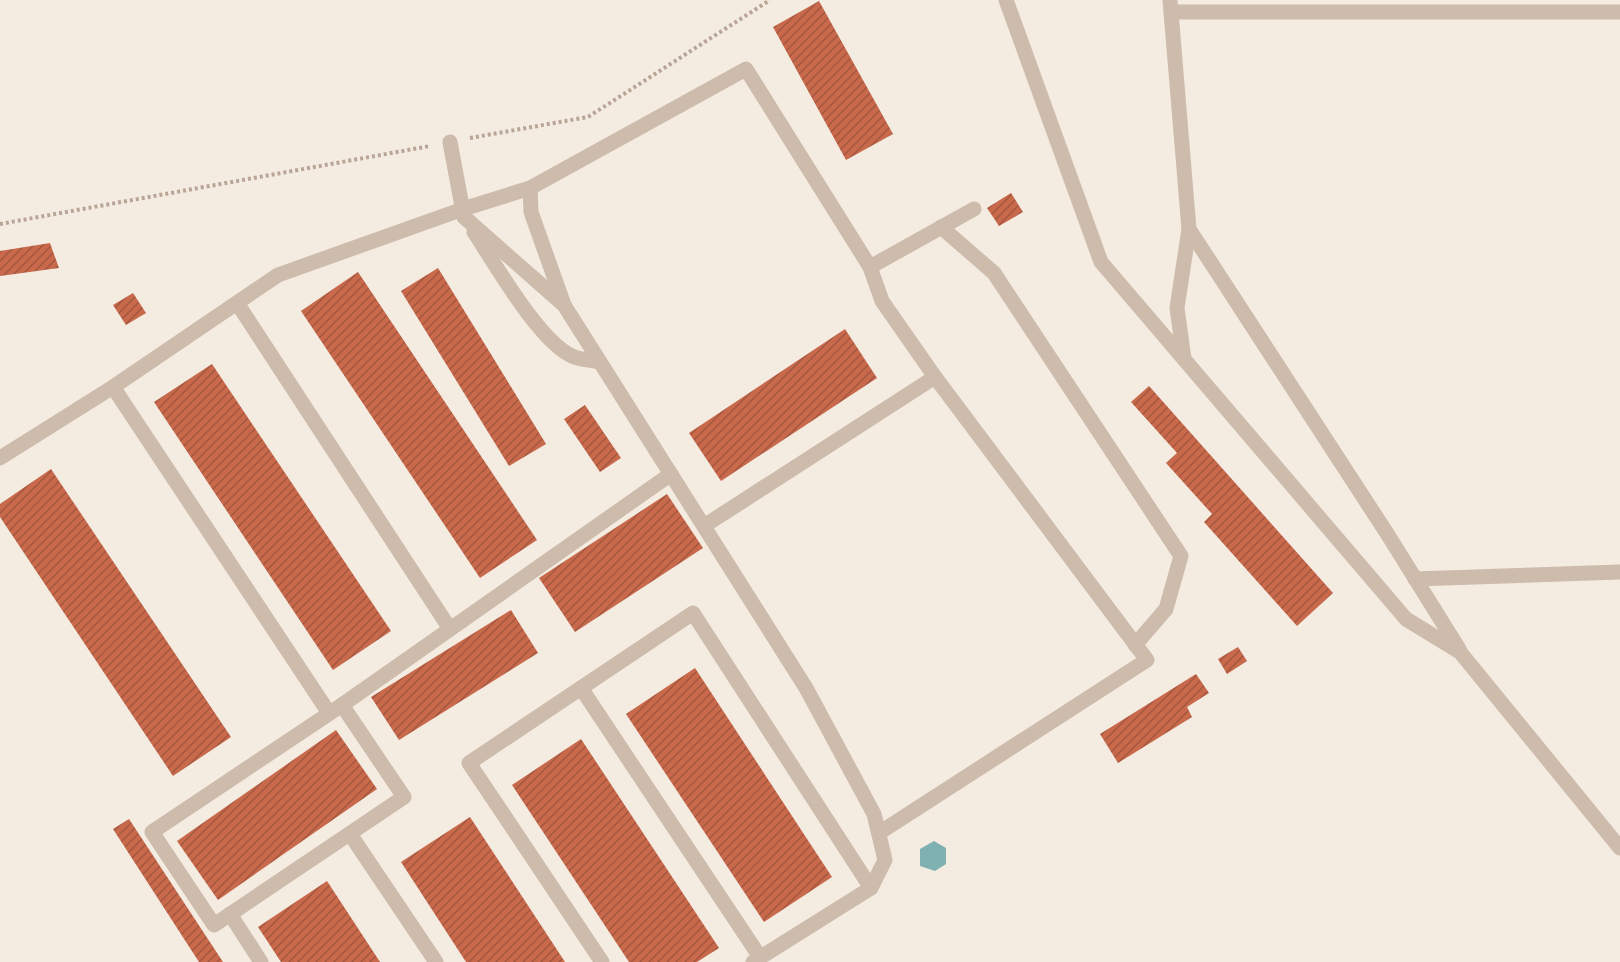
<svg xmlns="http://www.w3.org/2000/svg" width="1620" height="962" font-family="'Public Sans',sans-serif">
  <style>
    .water { fill: #7fb0b2 }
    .building { fill: url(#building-hatch) }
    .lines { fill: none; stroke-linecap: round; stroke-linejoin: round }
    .path { stroke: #b9a596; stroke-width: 4; stroke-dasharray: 3 3; stroke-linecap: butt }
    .service { stroke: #cdbbac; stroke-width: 15 }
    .minor { stroke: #cdbbac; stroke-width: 15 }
  </style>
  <defs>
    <pattern id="building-hatch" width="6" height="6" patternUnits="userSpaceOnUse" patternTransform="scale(1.5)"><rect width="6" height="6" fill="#c8694b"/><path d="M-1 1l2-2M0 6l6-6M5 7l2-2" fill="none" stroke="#a4573f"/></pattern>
  </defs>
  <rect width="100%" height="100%" fill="#f4ebe1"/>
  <!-- water -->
  <path class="water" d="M934,841l12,7v16l-11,7 -15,-5v-17z"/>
  <!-- building -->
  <g class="building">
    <path d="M819,1l74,133 -47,26 -73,-133z"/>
    <path d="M1011,193l12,19 -24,14 -12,-18z"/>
    <path d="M50,243l9,25 -59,8v-25z"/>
    <path d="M438,268l108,176 -37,22 -108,-175z"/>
    <path d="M358,272l179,268 -57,38 -179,-267z"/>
    <path d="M133,293l13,20 -20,12 -13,-20z"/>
    <path d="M845,329l32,49 -156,103 -32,-48z"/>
    <path d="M212,364l179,267 -58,39 -179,-268z"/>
    <path d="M1149,386l184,207 -36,33 -93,-104 8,-8 -46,-51 11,-10 -46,-51z"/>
    <path d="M585,405l36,53 -21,14 -36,-53z"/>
    <path d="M51,469l180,268 -58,39 -173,-259v-13z"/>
    <path d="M667,494l36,54 -128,84 -36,-54z"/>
    <path d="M511,610l27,43 -139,87 -28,-43z"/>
    <path d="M1238,647l9,14 -20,13 -9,-15z"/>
    <path d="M695,668l137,209 -68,45 -138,-208z"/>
    <path d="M1196,674l13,19 -22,14 5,10 -74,46 -18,-29z"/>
    <path d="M336,730l41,59 -159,111 -41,-59z"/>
    <path d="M581,739l138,209 -22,14h-68l-117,-177z"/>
    <path d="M470,817l95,145h-99l-65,-100z"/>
    <path d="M129,819l94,143h-24l-86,-133z"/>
    <path d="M327,881l53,81h-99l-23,-35z"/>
  </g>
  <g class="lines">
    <!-- path -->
    <g class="path">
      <path d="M470,138l118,-21 182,-117"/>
      <path d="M0,224l430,-78"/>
    </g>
    <!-- service -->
    <g class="service">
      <path d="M450,142l14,75 100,88 242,383 68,126 11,46 -14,28 -118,74"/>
      <path d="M530,188l1,24 32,90"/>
      <path d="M941,227l53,46 187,283 -15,53 -31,36"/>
      <path d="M474,232c21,32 65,109 98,124 8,4 20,4 28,6"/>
      <path d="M237,303l213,326"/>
      <path d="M1184,359l-7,-51 12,-79"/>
      <path d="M935,377l-53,-76 -12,-34 104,-58"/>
      <path d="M113,387l216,326"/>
      <path d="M0,458l113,-71 165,-112 185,-66 67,-21 216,-119 124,198"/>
      <path d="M704,526l231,-149 212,283 -268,173"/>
      <path d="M581,688l179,269"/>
      <path d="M342,705l62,92 -190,128 -62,-93z"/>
      <path d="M342,705l329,-231"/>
      <path d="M350,834l86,128"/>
      <path d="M230,914l31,48"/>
      <path d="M602,962l-133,-199 224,-150 178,275"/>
    </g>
    <!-- minor -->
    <g class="minor">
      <path d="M1006,0l95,262 305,357 54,33 160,196"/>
      <path d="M1170,0l19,229 199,306 71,114"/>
      <path d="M1171,12h449"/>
      <path d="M1415,579l205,-7"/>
    </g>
  </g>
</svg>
